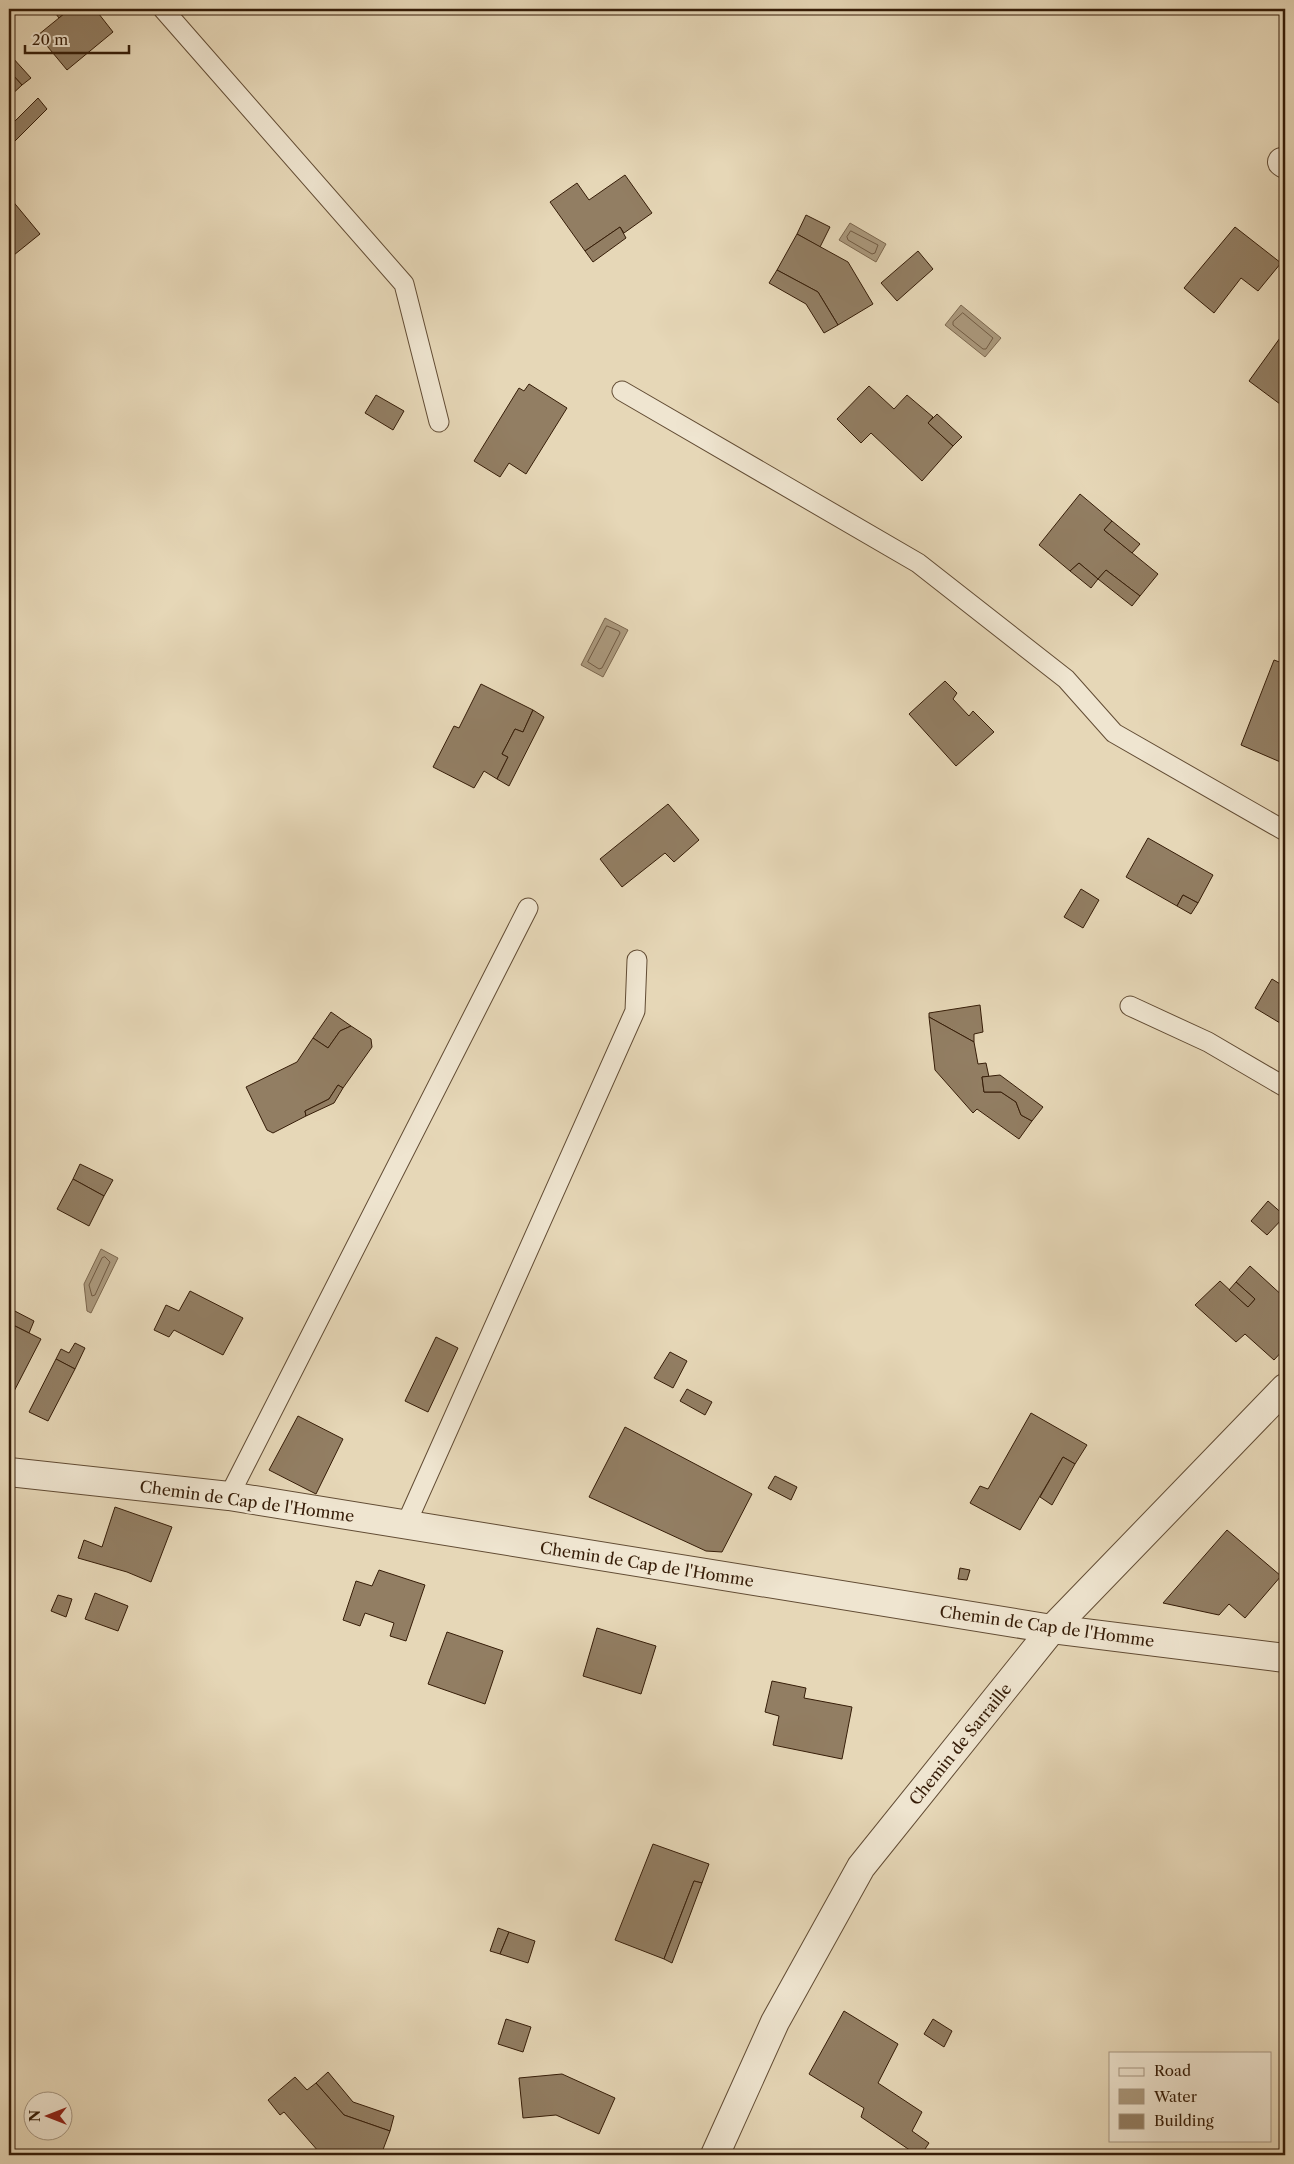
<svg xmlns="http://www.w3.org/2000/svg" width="1294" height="2164" font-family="'Libre Caslon Text',serif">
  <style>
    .water { fill: #aa987c; stroke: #7c674e }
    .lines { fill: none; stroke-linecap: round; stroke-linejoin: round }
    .shore { stroke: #705a42; stroke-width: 1 }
    .building { fill: #927e63; stroke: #361d08 }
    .service-casing { stroke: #624c34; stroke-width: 21 }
    .minor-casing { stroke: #624c34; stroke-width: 30 }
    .service { stroke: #efe5d0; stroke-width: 19 }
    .minor { stroke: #efe5d0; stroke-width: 28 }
    .labels { text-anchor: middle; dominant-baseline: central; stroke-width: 4.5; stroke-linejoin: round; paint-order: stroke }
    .street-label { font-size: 16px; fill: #361d08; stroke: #efe5d0 }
  </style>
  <rect width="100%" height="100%" fill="#e6d7b7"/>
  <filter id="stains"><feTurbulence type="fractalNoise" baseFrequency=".004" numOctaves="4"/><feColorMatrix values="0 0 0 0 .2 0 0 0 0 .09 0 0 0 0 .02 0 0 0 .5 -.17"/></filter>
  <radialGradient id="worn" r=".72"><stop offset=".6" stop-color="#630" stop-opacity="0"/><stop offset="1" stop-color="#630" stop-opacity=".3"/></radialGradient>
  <!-- water -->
  <g class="water">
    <path d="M850,223l36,21 -10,18 -37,-22z"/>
    <path d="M961,305l40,33 -16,19 -40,-32z"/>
    <path d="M605,618l23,12 -25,47 -22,-12z"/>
    <path d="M101,1249l17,9 -27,55 -4,-2 -3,-27z"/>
  </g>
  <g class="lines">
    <!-- shore -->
    <g class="shore">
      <path d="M851,231l27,14 -3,8 -3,1 -24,-14 -1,-3z"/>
      <path d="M963,313l30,25 -7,11h-3l-30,-24v-3z"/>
      <path d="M607,626l12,5 1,2 -18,35 -3,1 -11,-7z"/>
      <path d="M105,1257l5,5 -15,33 -3,1 -3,-11 13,-27z"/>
    </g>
  </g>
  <!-- building -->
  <g class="building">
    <path d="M55,9h15l-11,9 -6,-8z"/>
    <path d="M70,9h25l18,23 -46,38 -29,-35z"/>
    <path d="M12,57l19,21 -9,7 -13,-14v-10z"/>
    <path d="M12,74l10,11 -13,12v-20z"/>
    <path d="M38,98l9,11 -38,38v-20z"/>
    <path d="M625,175l27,38 -28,20 -4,-6 -35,24 -35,-49 27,-19 12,17z"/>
    <path d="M11,199l29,35 -31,25v-58z"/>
    <path d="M806,215l24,12 -10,20 -23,-13z"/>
    <path d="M620,227l6,11 -33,24 -8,-11z"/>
    <path d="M1235,227l46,36 -23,28 -17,-13 -27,35 -30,-25z"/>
    <path d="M797,234l51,28 25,42 -35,21 -20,-33 -41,-22z"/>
    <path d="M918,251l15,18 -36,32 -16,-18z"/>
    <path d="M777,270l41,22 20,33 -14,8 -18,-29 -37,-21z"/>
    <path d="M1285,331v74l-1,2 -35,-26z"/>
    <path d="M529,384l38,24 -41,66 -17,-11 -9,14 -26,-16 45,-73 5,3z"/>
    <path d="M869,386l25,23 13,-14 26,22 -5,6 25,23 -31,35 -51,-48 -10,10 -24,-24z"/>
    <path d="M376,395l28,16 -11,19 -28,-17z"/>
    <path d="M937,414l25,23 -9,9 -25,-23z"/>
    <path d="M1080,494l32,27 -8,9 54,44 -18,22 -34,-26 -8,9 -19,-16 -9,8 -31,-26z"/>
    <path d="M1112,521l28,23 -8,9 -28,-23z"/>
    <path d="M1079,563l19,16 -7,9 -21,-17z"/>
    <path d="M1106,570l34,26 -8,10 -34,-27z"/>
    <path d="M1274,660l11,4v100l-44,-19z"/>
    <path d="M945,681l12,12 -4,6 16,17 4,-5 21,21 -38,34 -47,-52z"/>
    <path d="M481,684l52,26 -10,22 -8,-3 -13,25 6,3 -11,22 -13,-8 -10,17 -41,-21 21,-41 5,2z"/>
    <path d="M533,710l11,7 -35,69 -12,-7 11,-22 -6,-3 13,-25 8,3z"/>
    <path d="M668,804l31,36 -25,22 -9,-9 -43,34 -22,-28z"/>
    <path d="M1148,838l65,37 -15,28 -15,-8 -6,11 -51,-29z"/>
    <path d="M1081,889l18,11 -16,28 -19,-11z"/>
    <path d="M1183,895l15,8 -7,11 -14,-8z"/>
    <path d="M1272,979l13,8v39l-30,-18z"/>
    <path d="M980,1005l3,27 -9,2v8l-45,-25v-4z"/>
    <path d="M331,1012l20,14 -11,5 -12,17 -15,-10z"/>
    <path d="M929,1017l45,25 4,22 8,-1 3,14h-7l2,15h17l15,10 5,13 11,6 -13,18 -42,-30 -4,4 -38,-43z"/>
    <path d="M351,1026l20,13 1,8 -29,41 -5,-3 -9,14 -24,12 1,5 -33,17 -6,-3 -21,-43 51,-25 16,-24 15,10 12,-17z"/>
    <path d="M1000,1075l43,32 -11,14 -11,-6 -5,-13 -15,-10h-17l-2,-15z"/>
    <path d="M338,1085l5,3 -9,15 -28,13 -1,-5 24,-12z"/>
    <path d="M80,1164l33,16 -9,16 -31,-17z"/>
    <path d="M73,1179l31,17 -15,30 -32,-17z"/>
    <path d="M1268,1201l17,15 -18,19 -16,-14z"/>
    <path d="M1250,1266l35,32v50l-11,12 -29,-26 -9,8 -41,-37 25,-24 28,26 7,-8 -19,-17z"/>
    <path d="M1236,1282l19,17 -7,8 -19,-17z"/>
    <path d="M190,1291l53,27 -20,37 -49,-25 -5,7 -15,-7 12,-25 13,6z"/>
    <path d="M9,1308l25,13 -5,12 -20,-10z"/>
    <path d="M9,1323l32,16 -32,62z"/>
    <path d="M436,1337l22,11 -30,64 -23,-11z"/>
    <path d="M75,1343l10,5 -10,21 -19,-10 5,-10 8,4z"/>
    <path d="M670,1352l17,9 -14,27 -19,-10z"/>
    <path d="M56,1359l19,10 -27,52 -19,-9z"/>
    <path d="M687,1389l25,13 -7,13 -25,-14z"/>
    <path d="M1031,1413l56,32 -12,19 -12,-7 -43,73 -50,-27 10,-17 8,3z"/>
    <path d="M298,1416l45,23 -27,55 -47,-24z"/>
    <path d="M625,1427l127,67 -30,58 -16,-1 -117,-54z"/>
    <path d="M1063,1457l12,7 -23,41 -12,-8z"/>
    <path d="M775,1476l22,11 -6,13 -23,-12z"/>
    <path d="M115,1507l57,20 -21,55 -24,-10 -49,-14 6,-18 18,7z"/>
    <path d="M1227,1530l54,46 -36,42 -16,-14 -10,11 -56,-12z"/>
    <path d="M960,1568l10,2 -3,10 -9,-1z"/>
    <path d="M379,1570l46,15 -19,56 -16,-5 4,-13 -29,-10 -5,13 -17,-6 13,-39 16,5z"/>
    <path d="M95,1593l33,13 -10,25 -33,-12z"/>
    <path d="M58,1595l14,4 -6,18 -15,-6z"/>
    <path d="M597,1628l59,18 -15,48 -58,-18z"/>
    <path d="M447,1632l56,19 -18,53 -57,-20z"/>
    <path d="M772,1681l34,7 -2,10 48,9 -10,52 -69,-14 6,-29 -14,-4z"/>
    <path d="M653,1844l56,20 -7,19 -8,-2 -30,78 -49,-19z"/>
    <path d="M694,1881l8,2 -30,80 -8,-4z"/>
    <path d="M498,1928l11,4 -9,22 -10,-3z"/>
    <path d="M509,1932l26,9 -7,22 -28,-9z"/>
    <path d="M844,2011l54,33 -20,39 44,29 -10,19 17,12 -8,12h-4l-56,-38 3,-9 -55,-34z"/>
    <path d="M506,2019l25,8 -8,25 -25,-8z"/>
    <path d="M933,2019l19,12 -8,16 -20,-13z"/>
    <path d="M328,2072l25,30 41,14 -4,15 -46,-16 -28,-32z"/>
    <path d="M562,2074l53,24 -16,36 -43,-19 -33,3 -4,-40z"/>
    <path d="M295,2077l12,13 9,-7 28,32 46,16 -9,24h-53l-9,-3 -35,-40 -4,3 -12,-15z"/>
  </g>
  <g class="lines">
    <defs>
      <g id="service">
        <path d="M163,9l241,275 35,138"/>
        <path d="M622,391l296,172 148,116 48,54 171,98"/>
        <path d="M1130,1006l78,36 77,45"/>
        <path d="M229,1496l299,-588"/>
        <path d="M406,1524l229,-513 2,-51"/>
      </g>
      <g id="minor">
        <path d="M1282,162l3,2"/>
        <path d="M9,1472l220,24 823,133 233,29"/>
        <path d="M715,2155l60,-133 86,-155 191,-238 233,-241"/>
      </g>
    </defs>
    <!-- service casing -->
    <use href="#service" class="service-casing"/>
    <!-- minor casing -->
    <use href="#minor" class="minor-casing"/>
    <!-- service -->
    <use href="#service" class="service"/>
    <!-- minor -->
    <use href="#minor" class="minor"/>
  </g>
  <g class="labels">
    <!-- street labels -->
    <g class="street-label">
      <text transform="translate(247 1501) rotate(8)">Chemin de Cap de l'Homme</text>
      <text transform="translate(647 1564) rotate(9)">Chemin de Cap de l'Homme</text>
      <text transform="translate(1047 1626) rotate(8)">Chemin de Cap de l'Homme</text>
      <text transform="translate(960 1744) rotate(-51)">Chemin de Sarraille</text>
    </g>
  </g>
  <!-- margin -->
  <rect width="1294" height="2164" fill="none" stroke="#e6d7b7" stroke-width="30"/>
  <rect x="10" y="10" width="1274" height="2144" fill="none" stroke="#361d08" stroke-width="2.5"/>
  <rect x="15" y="15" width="1264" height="2134" fill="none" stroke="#361d08"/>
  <!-- legend -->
  <rect x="1109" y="2052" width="162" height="90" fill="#efe5d0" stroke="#a59580"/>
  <rect x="1119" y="2068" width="25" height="8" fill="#efe5d0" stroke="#a59580"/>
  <text x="1154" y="2076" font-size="15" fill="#361d08">Road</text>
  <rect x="1119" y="2089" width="25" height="15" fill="#aa987c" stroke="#a59580"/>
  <text x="1154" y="2102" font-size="15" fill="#361d08">Water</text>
  <rect x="1119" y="2114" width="25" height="15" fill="#927e63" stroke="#a59580"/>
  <text x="1154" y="2126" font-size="15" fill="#361d08">Building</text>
  <!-- north arrow -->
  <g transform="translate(48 2116) rotate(270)"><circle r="24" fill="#efe5d0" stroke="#a59580"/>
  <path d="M0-4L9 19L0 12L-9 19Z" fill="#8f2418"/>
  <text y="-8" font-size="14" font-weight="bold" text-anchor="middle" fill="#361d08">N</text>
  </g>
  <!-- scale -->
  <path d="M25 45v8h104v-8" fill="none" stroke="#361d08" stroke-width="2.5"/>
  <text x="32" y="45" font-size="15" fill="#361d08" stroke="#efe5d0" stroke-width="4" paint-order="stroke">20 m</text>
  <rect width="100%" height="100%" filter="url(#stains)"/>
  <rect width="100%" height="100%" fill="url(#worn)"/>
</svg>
